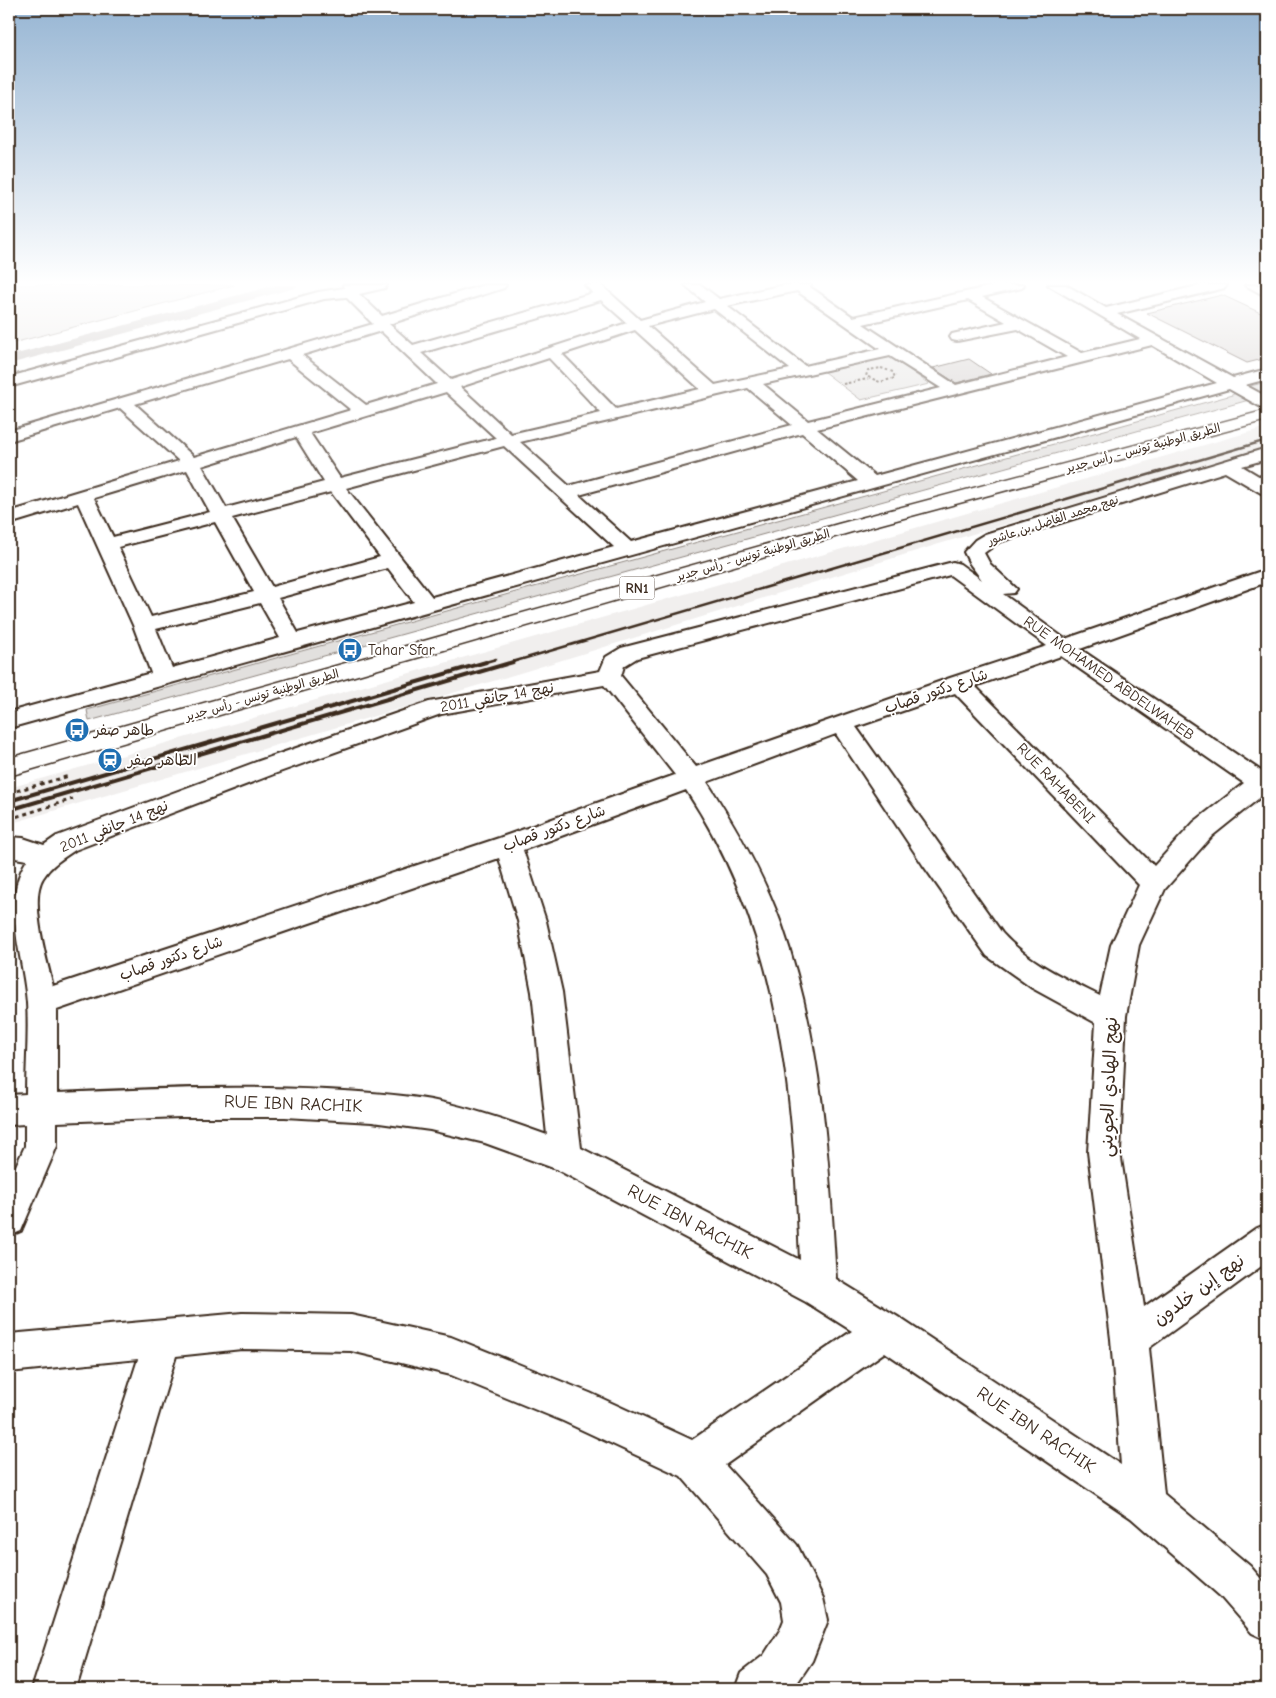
<svg xmlns="http://www.w3.org/2000/svg" width="1276" height="1698" font-family="'Comic Neue','Playpen Sans Arabic',sans-serif">
  <style>
    .built { fill: #f1efee }
    .green { fill: #e2e0de; stroke: #8e857e }
    .lines { fill: none; stroke-linecap: round; stroke-linejoin: round }
    .canal { fill: #bcb6b3; fill-rule: evenodd }
    .building { fill: #cfcac7; stroke: #3b2a1e }
    .street-casing { stroke: #3b2a1e; stroke-width: 4 }
    .highway-casing { stroke: #3b2a1e; stroke-width: 3 }
    .path-far1 { stroke: #3b2a1e; stroke-width: 2; stroke-dasharray: 2.5 2.5; stroke-linecap: butt }
    .path { stroke: #3b2a1e; stroke-width: 3; stroke-dasharray: 4 4; stroke-linecap: butt }
    .street { fill: #fff; fill-rule: evenodd }
    .highway { fill: #fff; fill-rule: evenodd }
    .rail-far1 { stroke: #3b2a1e; stroke-width: 2.5 }
    .rail { stroke: #3b2a1e; stroke-width: 4 }
    .path-bridge { stroke: #3b2a1e; stroke-width: 3; stroke-dasharray: 4 4; stroke-linecap: butt }
    .labels { text-anchor: middle; dominant-baseline: central; stroke-width: 4; stroke-linejoin: round; paint-order: stroke }
    .far-street-label { font-size: 12px; fill: #3b2a1e; stroke: #fff }
    .shield { fill: #fff; stroke: #766a62; stroke-width: 1 }
    .shield-label { font-size: 14px; font-weight: bold; fill: #3b2a1e }
    .poi-label { font-size: 15px; fill: #3b2a1e; stroke: #fff; text-anchor: start }
    .street-label { font-size: 15px; fill: #3b2a1e; stroke: #fff }
    .near-street-label { font-size: 18px; fill: #3b2a1e; stroke: #fff }
  </style>
  <rect width="100%" height="100%" fill="#fff"/>
  <filter id="ink" filterUnits="userSpaceOnUse"><feTurbulence type="fractalNoise" baseFrequency=".02" numOctaves="2"/><feDisplacementMap in="SourceGraphic" scale="10" xChannelSelector="R" yChannelSelector="G"/><feConvolveMatrix kernelMatrix="1 2 1 2 8 2 1 2 1" color-interpolation-filters="sRGB"/></filter>
  <g filter="url(#ink)">
    <!-- built -->
    <path class="built" d="M1267,427v20l-328,97 -419,129 -511,151v-36z"/>
    <!-- green -->
    <g class="green">
      <path d="M9,285h225l-225,59z"/>
      <path d="M890,356l39,28 -68,16 -37,-28z"/>
      <path d="M1267,382v13l-1178,326 -2,-11 1145,-315 14,-8z"/>
    </g>
    <g class="lines">
      <!-- canal -->
      <path class="canal" d="M276,285h21l-2,3 -286,76v-8z"/>
    </g>
    <!-- building -->
    <g class="building">
      <path d="M1222,295l45,21v42l-20,5 -100,-50z"/>
      <path d="M969,359l22,15 -35,9 -23,-15z"/>
    </g>
    <g class="lines">
      <defs>
        <g id="street">
          <path d="M343,285h44l-2,3 -26,6 23,22 102,-31h22l-2,3 -115,36 24,21 180,-52 -8,-8h16l39,35 65,-18 -20,-17h16l18,14 65,-14h27l-1,2 43,30 144,-32h27l-2,3 -40,9 100,56 58,-14 -92,-54h18l40,23 95,-23h26l-2,3 -108,26 116,64 34,-9v10l-22,6 22,12v12l-6,-2 -32,-18 -1220,339v-16l142,-39 -18,-48 -55,-122 -69,21v-12l170,-51 -59,-53 -111,33v-10l364,-107 -27,-27 -22,2 -315,88v-10l309,-85 26,-4zM797,291l83,58 -75,17 -78,-60zM601,300l26,23 -176,57 -30,-27zM968,300l38,22 -54,12 -2,3 2,3 5,1 61,-12 49,28 -111,28 -93,-61zM714,309l76,60 -75,16 -67,-59zM635,330l65,59 -84,20 -54,-55zM381,331l56,53 -71,21 -64,-50zM1152,345l65,38 -342,93 -58,-47zM890,356l51,32 -133,33 -45,-37zM549,358l52,55 -90,21 -51,-47zM288,359l63,51 -157,47 -59,-53zM748,388l44,37 -223,61 -49,-44zM446,392l50,46 -156,40 -30,-45zM802,433l56,48 -227,61 -52,-47zM296,437l28,45 -98,26 -24,-42zM504,446l110,101 -182,50 -86,-109zM187,470l23,42 -97,25 -19,-39zM331,492l49,65 -108,30 -40,-69zM215,522l39,70 -103,25 -33,-70zM388,568l26,34 -116,31 -20,-35zM260,603l20,35 -108,30 -16,-39z"/>
          <path d="M1245,285h18l4,3v9z"/>
          <path d="M1267,448v11l-25,7 25,15v13l-6,-1 -36,-21 -226,70 -15,11 6,11 27,25 -3,4 -11,1 62,45 202,-70v13l-187,67 181,122 6,-2v27l-4,-1 -51,41 -47,53 -26,56 -13,71 -6,136 24,155 111,-78 12,-5v38l-118,86 15,146 86,72 17,20v54l-15,-7 -32,-37 -89,-78 -246,-166 -160,113 72,80 26,53 5,22 -16,41 -19,28h-58l6,-16 23,-18 16,-25 4,-10 -3,-18 -14,-27 -86,-99 -118,-55 -112,-46 -100,-24 -109,-2 -66,7 -100,333h-44l106,-330 -129,13v-38l233,-21 109,2 100,22 139,56 102,47 160,-109 -46,-29 -250,-133 -71,-26 -55,-13 -58,-8 -87,-5h-105l-123,5v24l-36,85 -12,5v-55l16,-35v-22l-16,1v-30l17,-1c0,-30 3,-61 1,-91 -3,-47 -27,-101 0,-143l-18,-3v-20l14,1 21,7 13,-9 199,-74 173,-60 171,-31 6,-14 15,-9 332,-86 7,2 22,16 -12,-16 -6,-12 11,-12 10,-6zM950,575l97,71 -97,32 -254,89 -75,-91 3,-10 13,-8zM1061,656l183,127 -50,39 -40,44 -179,-180zM604,685l71,90 -176,63 -446,148c-6,-25 -24,-86 -10,-108 8,-13 20,-20 32,-28l199,-76 167,-60zM955,693l184,192 -28,60 -11,51c-34,-17 -72,-34 -98,-63l-146,-206zM836,734l87,131 64,91 45,32 64,35 -8,129 23,187 10,126 -223,-148 -62,-38c-7,-119 -14,-239 -54,-353 -18,-51 -46,-99 -75,-144zM686,790c96,145 107,301 114,470l-219,-112 -19,-156 -16,-71 -23,-71zM499,858l19,63 14,71 15,143c-38,-14 -76,-27 -116,-35 -34,-6 -70,-8 -105,-10 -90,-5 -179,-1 -269,3v-83z"/>
        </g>
        <path id="highway" d="M1267,410v10l-415,112 -843,244v-18l829,-234z"/>
      </defs>
      <!-- street casing -->
      <use href="#street" class="street-casing"/>
      <!-- highway casing -->
      <use href="#highway" class="highway-casing"/>
      <!-- path-far1 -->
      <g class="path-far1">
        <path d="M881,368l12,4 2,6 -15,4 -14,-6 2,-6z"/>
        <path d="M843,384l25,-5"/>
      </g>
      <!-- path -->
      <g class="path">
        <path d="M9,742l7,-2"/>
        <path d="M9,793l60,-17"/>
        <path d="M9,819l64,-20"/>
      </g>
      <!-- street -->
      <use href="#street" class="street"/>
      <!-- highway -->
      <use href="#highway" class="highway"/>
      <!-- rail-far1 -->
      <g class="rail-far1">
        <path d="M482,663l14,-4"/>
        <path d="M509,663l758,-223"/>
      </g>
      <!-- rail -->
      <g class="rail">
        <path d="M9,801l477,-139"/>
        <path d="M9,810l504,-148"/>
      </g>
      <!-- path-bridge -->
      <path class="path-bridge" d="M9,800l2,18"/>
    </g>
  </g>
  <!-- sky -->
  <linearGradient id="sky" x2="0" y2="1"><stop stop-color="#96b5d3"/><stop offset="0.54" stop-color="#fff"/><stop offset="1" stop-color="#fff" stop-opacity="0"/></linearGradient>
  <rect width="1276" height="523" fill="url(#sky)"/>
  <!-- icons -->
  <defs>
    <symbol id="bus-disc" viewBox="-11 -11 22 22"><circle r="9.5" fill="#1f6fb2" stroke="#fff"/><path d="M-5-6H5V4H4V6H2V4H-2V6H-4V4H-5ZM-3.5-4V0h7V-4ZM-3.5 1.2v1.5H-2V1.2ZM2 1.2v1.5H3.5V1.2Z" fill="#fff"/></symbol>
    <symbol id="station-disc" viewBox="-11 -11 22 22"><circle r="9.5" fill="#1f6fb2" stroke="#fff"/><path d="M-3-6H3Q5-6 5-4V2Q5 4 3 4L4.5 6H3L1.5 4h-3L-3 6H-4.5L-3 4Q-5 4-5 2V-4Q-5-6-3-6ZM-3.5-4v3h7v-3ZM-3.5 1v1.5H-2V1ZM2 1v1.5H3.5V1Z" fill="#fff"/></symbol>
  </defs>
  <g fill-rule="evenodd">
    <use href="#bus-disc" x="336" y="636" width="28" height="28"/>
    <use href="#bus-disc" x="63" y="716" width="28" height="28"/>
    <use href="#station-disc" x="96" y="746" width="28" height="28"/>
  </g>
  <g class="labels">
    <!-- far-street labels -->
    <g class="far-street-label">
      <text transform="translate(1143 448) rotate(-15)">الطريق الوطنية تونس - رأس جدير</text>
      <text transform="translate(1053 520) rotate(-18)">نهج محمد الفاضل بن عاشور</text>
      <text transform="translate(753 555) rotate(-16)">الطريق الوطنية تونس - رأس جدير</text>
      <text transform="translate(262 695) rotate(-16)">الطريق الوطنية تونس - رأس جدير</text>
    </g>
    <!-- shield labels -->
    <rect class="shield" x="619.5" y="576.5" width="35" height="23" rx="4"/>
    <g class="shield-label">
      <text x="637" y="588">RN1</text>
    </g>
    <!-- poi labels -->
    <g class="poi-label">
      <text x="368" y="650">Tahar Sfar</text>
      <text x="94" y="730">طاهر صفر</text>
      <text x="128" y="760">الطاهر صفر</text>
    </g>
    <!-- street labels -->
    <g class="street-label">
      <text transform="translate(1109 678) rotate(35)">RUE MOHAMED ABDELWAHEB</text>
      <text transform="translate(936 691) rotate(-19)">شارع دكتور قصاب</text>
      <text transform="translate(497 697) rotate(-10)">نهج 14 جانفي 2011</text>
      <text transform="translate(1056 783) rotate(46)">RUE RAHABENI</text>
      <text transform="translate(114 826) rotate(-22)">نهج 14 جانفي 2011</text>
      <text transform="translate(554 828) rotate(-20)">شارع دكتور قصاب</text>
      <text transform="translate(171 958) rotate(-19)">شارع دكتور قصاب</text>
    </g>
    <!-- near-street labels -->
    <g class="near-street-label">
      <text transform="translate(1109 1087) rotate(-88)">نهج الهادي الجويني</text>
      <text transform="translate(293 1104) rotate(2)">RUE IBN RACHIK</text>
      <text transform="translate(690 1222) rotate(28)">RUE IBN RACHIK</text>
      <text transform="translate(1199 1290) rotate(-36)">نهج إبن خلدون</text>
      <text transform="translate(1036 1430) rotate(34)">RUE IBN RACHIK</text>
    </g>
  </g>
  <!-- margin -->
  <rect width="1276" height="1698" fill="none" stroke="#fff" stroke-width="30"/>
  <rect x="15" y="15" width="1246" height="1668" fill="none" stroke="#3b2a1e" stroke-width="2" filter="url(#ink)"/>
</svg>
